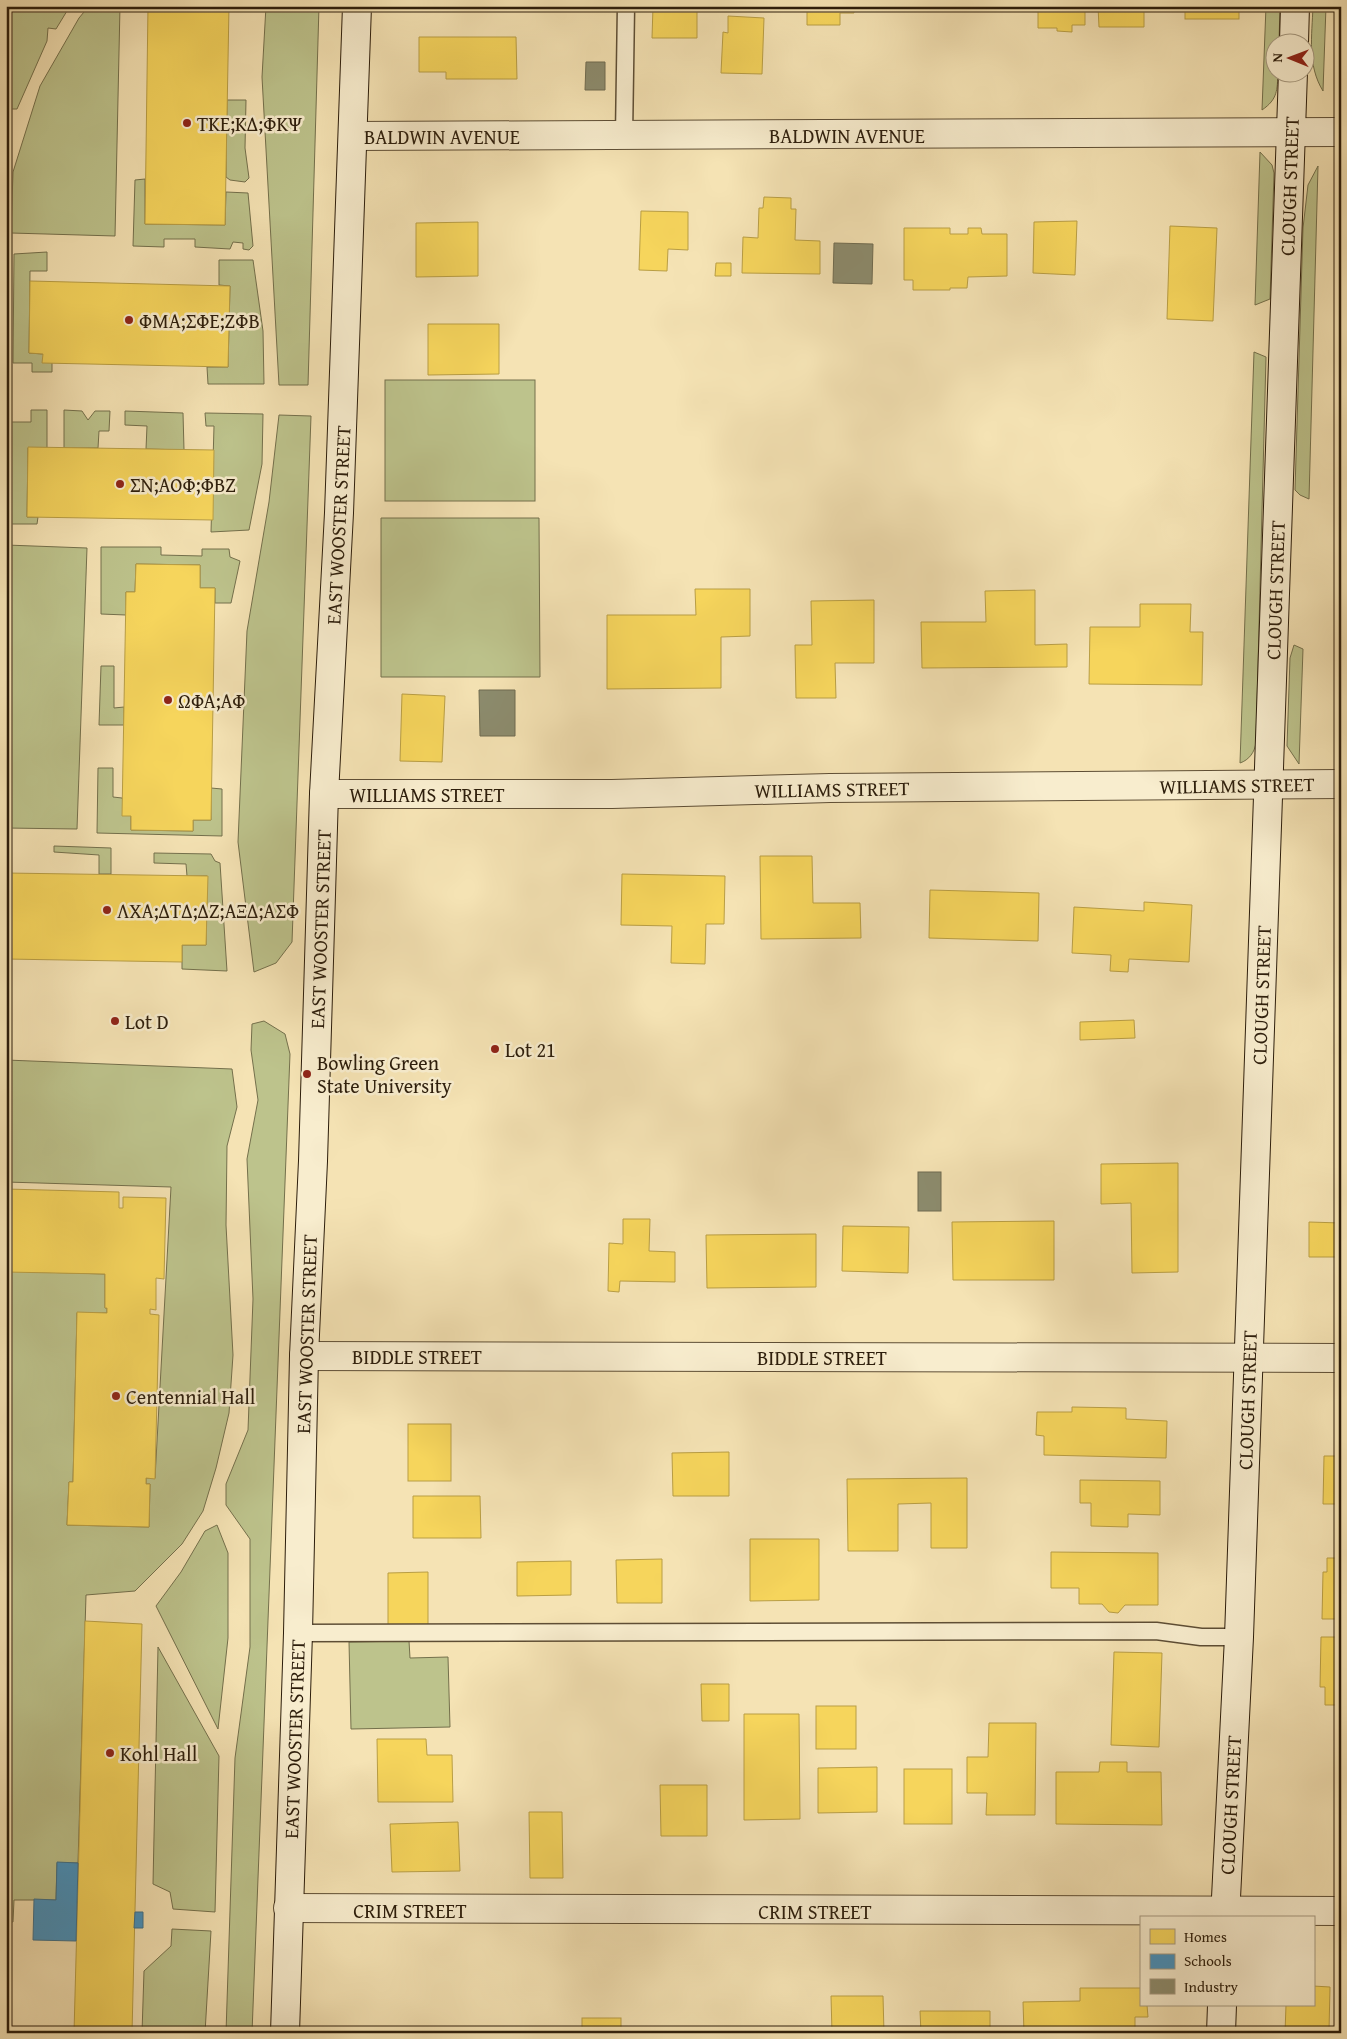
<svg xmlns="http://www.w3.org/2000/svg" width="1347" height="2039" font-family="'Gentium Book Plus',serif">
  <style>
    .green { fill: #bdc38c; stroke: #74704c }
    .homes { fill: #f6d55c; stroke: #b99e44 }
    .schools { fill: #4393c3; stroke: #3c708c }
    .industry { fill: #8c8c6e; stroke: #6f6b50 }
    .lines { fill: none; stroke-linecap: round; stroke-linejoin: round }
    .lane-casing { stroke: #5e4e35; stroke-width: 19 }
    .street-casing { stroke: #5e4e35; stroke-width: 30 }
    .secondary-casing { stroke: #2c1d0b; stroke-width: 30 }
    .lane { stroke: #f8edce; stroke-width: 16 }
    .street { stroke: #f8edce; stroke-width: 28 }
    .secondary { stroke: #f8edce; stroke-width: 28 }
    .poi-dot { fill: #8f2418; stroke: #f8edce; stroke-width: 2 }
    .labels { text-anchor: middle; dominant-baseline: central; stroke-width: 5; stroke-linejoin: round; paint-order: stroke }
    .poi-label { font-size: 20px; fill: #2c1d0b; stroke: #f8edce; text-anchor: start }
    .street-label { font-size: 20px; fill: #2c1d0b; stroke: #f8edce }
  </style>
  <rect width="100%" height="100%" fill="#f5e3b4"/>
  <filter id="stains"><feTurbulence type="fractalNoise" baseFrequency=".004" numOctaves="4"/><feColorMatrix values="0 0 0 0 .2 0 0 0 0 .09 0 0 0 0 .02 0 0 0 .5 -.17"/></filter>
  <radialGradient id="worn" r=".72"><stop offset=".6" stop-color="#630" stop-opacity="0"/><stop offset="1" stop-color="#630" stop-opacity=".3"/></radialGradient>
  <!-- green -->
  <g class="green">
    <path d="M6,6h64l-14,23 -8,-1 -1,13 -30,68h-11z"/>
    <path d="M89,6h31l-5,230 -104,-3 2,-61 27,-86 39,-68z"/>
    <path d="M266,6h53l-11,379h-29l-17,-308z"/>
    <path d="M1266,6h14l-1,36h-5v30l4,1c-1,17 0,26 -16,37z"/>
    <path d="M1313,6h13l-3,85c-16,-26 -11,-55 -10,-85z"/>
    <path d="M227,100h19l-1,48 4,30 -4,4 -15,-2 -4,-3z"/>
    <path d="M1260,152l12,13 2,8 -4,126 -15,6z"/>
    <path d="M1318,166l-9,333 -9,-4 -5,-5 8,-262 5,-43z"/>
    <path d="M145,179v45l80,1 1,-33 22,1 5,53 -4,4 -6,-1v-6l-10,-1 -3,7 -35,-2v-8h-31v8l-31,-1 2,-66z"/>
    <path d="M47,252v19h-17l-1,82 14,1 9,9v9h-20v-9h-19l1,-109z"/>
    <path d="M219,260h34l10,71 1,53h-56l-1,-17h21l2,-81 -11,-1z"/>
    <path d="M1254,352l12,5 -10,385c-1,10 -7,18 -16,21z"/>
    <rect x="385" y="380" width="150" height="121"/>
    <path d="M31,410h16v38h-19l-1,69h11l-1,7h-30l3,-102h21z"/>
    <path d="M64,410l18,1 6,9 7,-9h15l-1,20h-10l-1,17h-34z"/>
    <path d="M125,411l58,2 1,37 -38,-1 1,-23 -22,-1z"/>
    <path d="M205,413l58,1 -1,50 -13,66 -38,2 3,-106h-8z"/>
    <path d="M279,415l32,1 -19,526 -16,21 -22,9 -16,-130 9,-211 22,-129z"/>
    <path d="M381,518h158l1,159h-159z"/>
    <path d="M6,545l81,3 -10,281 -71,-1z"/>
    <path d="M101,547h60v8l41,1v-7h27l1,8 10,4 -9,42h-16v-15h-15v-23l-64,-1 -1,28h-9v23l-25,-1z"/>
    <path d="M1294,645l9,4 -4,115 -12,-18 3,-88z"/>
    <path d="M101,666h13v42l10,-1v18h-25z"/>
    <path d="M98,768h15v29l9,1 9,18v14l62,1v-11h18v-32l11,1v47l-125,-3z"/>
    <path d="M54,846l57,2v26h-12v-19l-45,-3z"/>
    <path d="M154,853l57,1 4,7 5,2 7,108 -45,-2v-24h24l1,-69h-20l-1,-12 -32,-1z"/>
    <path d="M264,1021l21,13 5,20 -38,979h-26l9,-275 15,-111v-108l-24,-34v-21l22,-54 5,-131 -6,-140 11,-59 -7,-50 1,-26z"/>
    <path d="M6,1060l226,9 5,38 -10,39 -1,79 7,130 -4,58 -13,55 -13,43 -21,33 -47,47 -49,4 -8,268h-21l-1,37h-42l-1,22h-7v-651l99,3v34h2v5h-30l-4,169h-4l-2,43 82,2 1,-43h-4v-6h9l16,-291 -165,-5z"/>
    <path d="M217,1525l11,28v85l-10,91 -62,-123 25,-34 24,-41z"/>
    <path d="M409,1641l1,17 38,-1 2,70 -99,2 -2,-87z"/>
    <path d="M158,1647l61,109 -4,156 -42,-3 -3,-17 -17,-8z"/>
    <path d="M172,1929l39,2 -6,102h-63l2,-62 27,-25z"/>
  </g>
  <!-- homes -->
  <g class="homes">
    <path d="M148,6h81l-4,219 -80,-1z"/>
    <path d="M434,6h47v3l-47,-1z"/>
    <path d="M653,6h44v32h-45z"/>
    <path d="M807,6h47v7h-14v12h-33z"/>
    <path d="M1038,6h47v19h-13v7l-15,-1v-3h-19z"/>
    <path d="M1098,6h46v21h-45z"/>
    <rect x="1185" y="6" width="54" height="13"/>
    <path d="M728,16l36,2 -2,56 -41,-1 2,-41 5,1z"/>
    <path d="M419,37h97l1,42h-71v-7h-27z"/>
    <path d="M764,197l27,1v11h5l-1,31 25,1v33l-78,-1 1,-36 15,1 1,-30h4z"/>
    <path d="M641,211l47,1v38l-20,-1 -1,22 -28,-1z"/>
    <path d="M1077,221l-2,54 -42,-2 1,-51z"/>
    <path d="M478,222v54l-62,1v-54z"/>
    <path d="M1170,226l47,2 -4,93 -46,-2z"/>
    <path d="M904,228h46v6h18v-6h13l1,6h25v42l-39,1 -1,11h-17v2h-37v-10h-9z"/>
    <path d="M716,263h15v13h-16z"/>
    <path d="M30,281l200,5 -2,81 -186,-4 1,-9 -14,-1z"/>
    <path d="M428,324h71v50l-71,1z"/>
    <path d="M28,447l186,3 -1,70 -186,-3z"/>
    <path d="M136,564l64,1v23h15l-4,232h-18v11l-62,-1v-14h-9l4,-224h9z"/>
    <path d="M695,589h55v47l-29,1v51l-114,1v-74h89z"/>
    <path d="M1035,590v55l32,-1v23l-145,1 -1,-46h65l-1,-31z"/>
    <path d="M874,600v63h-39l1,35h-40l-1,-53h17l-1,-44z"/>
    <path d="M1140,604h51l-1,28h13l-1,53 -113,-1 1,-57h50z"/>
    <path d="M402,694l43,2 -3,66 -42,-1z"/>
    <path d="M760,856h52l1,47h47l1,35 -100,1z"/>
    <path d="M6,873l202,3 -2,69h-24v17l-176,-3z"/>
    <path d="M622,874l103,2 -1,48h-18l-1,40 -34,-1 1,-37 -51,-1z"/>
    <path d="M930,890l109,3 -1,48 -109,-3z"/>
    <path d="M1337,894h4v75h-5z"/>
    <path d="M1144,902l48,3 -3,57 -60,-3 -1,13 -18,-1 1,-16 -39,-2 2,-46 70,4z"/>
    <path d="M1134,1020l1,18 -55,2v-18z"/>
    <path d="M1178,1163v109l-46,1 -1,-70 -30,1v-40z"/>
    <path d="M6,1189l113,3v16h4v-11l43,1 -2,81 -8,-1v32l-6,-1v5l9,1 -4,164 -9,-1v6h4l-1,43 -82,-2 2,-43h4l4,-170 30,1v-5h-2v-34l-99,-2z"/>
    <path d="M623,1219h27l-1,32 26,1v30l-55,-1 -1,11 -11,-1 1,-48 14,1z"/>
    <path d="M1054,1221v59h-101l-1,-58z"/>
    <path d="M1309,1222l32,1v34h-32z"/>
    <path d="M843,1226l66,1 -1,46 -66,-2z"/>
    <path d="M816,1234v53l-109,1 -1,-53z"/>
    <path d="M1072,1407l54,1v11l41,2 -1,37 -122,-3v-19l-8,-1 1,-23h35z"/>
    <rect x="408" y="1424" width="43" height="57"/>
    <path d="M729,1452v44h-56l-1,-43z"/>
    <path d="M1324,1456h17v48h-18z"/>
    <path d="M967,1478v70h-36v-45l-33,1v47h-50l-1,-72z"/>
    <path d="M1080,1480l80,1v34l-32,-1v13l-37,-1v-23h-11z"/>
    <path d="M413,1496h67l1,42h-68z"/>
    <path d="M750,1539h69v61l-69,1z"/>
    <path d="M1051,1552l107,1v52h-33l-7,8 -9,-1 -7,-8h-23v-16h-28z"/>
    <path d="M1327,1558h14v61h-19l1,-47h4z"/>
    <path d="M662,1559v44h-45l-1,-43z"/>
    <path d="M571,1561v34l-54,1v-34z"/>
    <path d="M428,1572v55l-40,1v-55z"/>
    <path d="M85,1621l57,3 -10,409h-58z"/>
    <path d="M1321,1637h20v68h-16v-18h-5z"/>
    <path d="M1114,1652l48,1 -3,94 -48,-2z"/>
    <path d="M701,1684h28v37h-27z"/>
    <rect x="816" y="1706" width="40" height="43"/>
    <path d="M744,1714h55l1,105 -56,1z"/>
    <path d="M989,1723h47l-1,92h-49l1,-22h-20v-36h21z"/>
    <path d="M377,1739h49l1,16h25l1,47h-75z"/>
    <path d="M1100,1762h27v10h34l1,53 -106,-1v-52h43z"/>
    <path d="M877,1767v45l-59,1v-45z"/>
    <rect x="904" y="1769" width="48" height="55"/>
    <path d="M660,1785h47v51h-46z"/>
    <path d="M529,1812h33l1,66h-33z"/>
    <path d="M458,1822l2,49 -68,1 -2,-48z"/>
    <path d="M1313,1986l17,1 -1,44 -44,2 1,-28h27z"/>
    <path d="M1080,1988h61v17h6l1,12h-13v15l-111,1 -1,-31 57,-1z"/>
    <path d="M831,1996h52l1,37h-52z"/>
    <path d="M920,2011h70v22h-69z"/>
    <rect x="582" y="2018" width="39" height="15"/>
  </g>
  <!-- schools -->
  <g class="schools">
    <path d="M57,1862l21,1 -2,78 -43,-1 1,-41 22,1z"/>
    <path d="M135,1912h8v16h-9z"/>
  </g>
  <!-- industry -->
  <g class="industry">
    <path d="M586,62h19v28h-20z"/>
    <path d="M834,243l39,1 -1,40 -39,-1z"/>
    <path d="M479,690h36v46h-35z"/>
    <rect x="918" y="1172" width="23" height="39"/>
  </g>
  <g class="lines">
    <defs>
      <g id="lane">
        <path d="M624,136l2,-130"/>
        <path d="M298,1633l858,-2 45,6h38"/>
      </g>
      <g id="street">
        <path d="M354,136l987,-4"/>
        <path d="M324,794h288l218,-6 511,-4"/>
        <path d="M304,1356l1037,2"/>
        <path d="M288,1908l1053,3"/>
      </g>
      <g id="secondary">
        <path d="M1294,42l1,-36"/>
        <path d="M1225,1918l14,-281 54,-1565"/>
        <path d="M285,2033l13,-400 6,-277 9,-195 11,-367 15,-281 18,-507"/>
        <path d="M1221,2033l1,-28"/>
      </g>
    </defs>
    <!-- lane casing -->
    <use href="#lane" class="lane-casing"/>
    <!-- street casing -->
    <use href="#street" class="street-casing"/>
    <!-- secondary casing -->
    <use href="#secondary" class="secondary-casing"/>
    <!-- lane -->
    <use href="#lane" class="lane"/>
    <!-- street -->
    <use href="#street" class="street"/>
    <!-- secondary -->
    <use href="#secondary" class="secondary"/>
  </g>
  <!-- markers -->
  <g class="poi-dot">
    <circle cx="187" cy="123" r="5"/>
    <circle cx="129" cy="320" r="5"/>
    <circle cx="120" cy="484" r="5"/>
    <circle cx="168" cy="700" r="5"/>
    <circle cx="107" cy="910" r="5"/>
    <circle cx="115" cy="1021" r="5"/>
    <circle cx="495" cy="1049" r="5"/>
    <circle cx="307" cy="1074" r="5"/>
    <circle cx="116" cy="1396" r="5"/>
    <circle cx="110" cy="1753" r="5"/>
  </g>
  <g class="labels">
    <!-- poi labels -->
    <g class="poi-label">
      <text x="197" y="123">ΤΚΕ;ΚΔ;ΦΚΨ</text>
      <text x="139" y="320">ΦΜΑ;ΣΦΕ;ΖΦΒ</text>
      <text x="130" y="484">ΣΝ;ΑΟΦ;ΦΒΖ</text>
      <text x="178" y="700">ΩΦΑ;ΑΦ</text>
      <text x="117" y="910">ΛΧΑ;ΔΤΔ;ΔΖ;ΑΞΔ;ΑΣΦ</text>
      <text x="125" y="1021">Lot D</text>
      <text x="505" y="1049">Lot 21</text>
      <text x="317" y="1062">Bowling Green<tspan x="317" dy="23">State University</tspan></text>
      <text x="126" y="1396">Centennial Hall</text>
      <text x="120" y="1753">Kohl Hall</text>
    </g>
    <!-- street labels -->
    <g class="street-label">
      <text x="847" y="135">BALDWIN AVENUE</text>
      <text x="442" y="136">BALDWIN AVENUE</text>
      <text transform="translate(1289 186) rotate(-88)">CLOUGH STREET</text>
      <text transform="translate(338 525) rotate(-87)">EAST WOOSTER STREET</text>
      <text transform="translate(1275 590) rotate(-88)">CLOUGH STREET</text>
      <text transform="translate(1237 785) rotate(-1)">WILLIAMS STREET</text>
      <text transform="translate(832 789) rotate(-1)">WILLIAMS STREET</text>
      <text x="427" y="794">WILLIAMS STREET</text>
      <text transform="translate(320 929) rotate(-88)">EAST WOOSTER STREET</text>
      <text transform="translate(1261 995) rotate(-88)">CLOUGH STREET</text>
      <text transform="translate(306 1334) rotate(-88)">EAST WOOSTER STREET</text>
      <text x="417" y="1356">BIDDLE STREET</text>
      <text x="822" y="1357">BIDDLE STREET</text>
      <text transform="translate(1247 1400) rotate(-88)">CLOUGH STREET</text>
      <text transform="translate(294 1739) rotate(-88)">EAST WOOSTER STREET</text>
      <text transform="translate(1230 1805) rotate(-87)">CLOUGH STREET</text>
      <text x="410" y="1910">CRIM STREET</text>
      <text x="815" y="1911">CRIM STREET</text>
    </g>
  </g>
  <!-- margin -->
  <rect width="1347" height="2039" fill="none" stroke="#f5e3b4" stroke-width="25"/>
  <rect x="8" y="8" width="1332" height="2024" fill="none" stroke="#2c1d0b" stroke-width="2.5"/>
  <rect x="12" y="12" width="1322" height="2014" fill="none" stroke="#2c1d0b"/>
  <!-- legend -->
  <rect x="1140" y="1916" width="175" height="90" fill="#f8edce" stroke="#a69a80"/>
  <rect x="1150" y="1929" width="25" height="15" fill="#f6d55c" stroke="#a69a80"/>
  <text x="1184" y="1942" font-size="15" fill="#2c1d0b">Homes</text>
  <rect x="1150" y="1954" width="25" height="15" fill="#4393c3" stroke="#a69a80"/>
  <text x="1184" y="1966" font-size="15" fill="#2c1d0b">Schools</text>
  <rect x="1150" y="1979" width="25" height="15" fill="#8c8c6e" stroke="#a69a80"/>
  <text x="1184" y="1992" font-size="15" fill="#2c1d0b">Industry</text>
  <!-- north arrow -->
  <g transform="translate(1290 58) rotate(271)"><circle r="24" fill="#f8edce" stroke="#a69a80"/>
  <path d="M0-4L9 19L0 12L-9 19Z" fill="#8f2418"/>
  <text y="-8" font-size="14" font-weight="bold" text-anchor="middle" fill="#2c1d0b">N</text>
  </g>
  <rect width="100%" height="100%" filter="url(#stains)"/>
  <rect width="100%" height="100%" fill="url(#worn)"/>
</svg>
